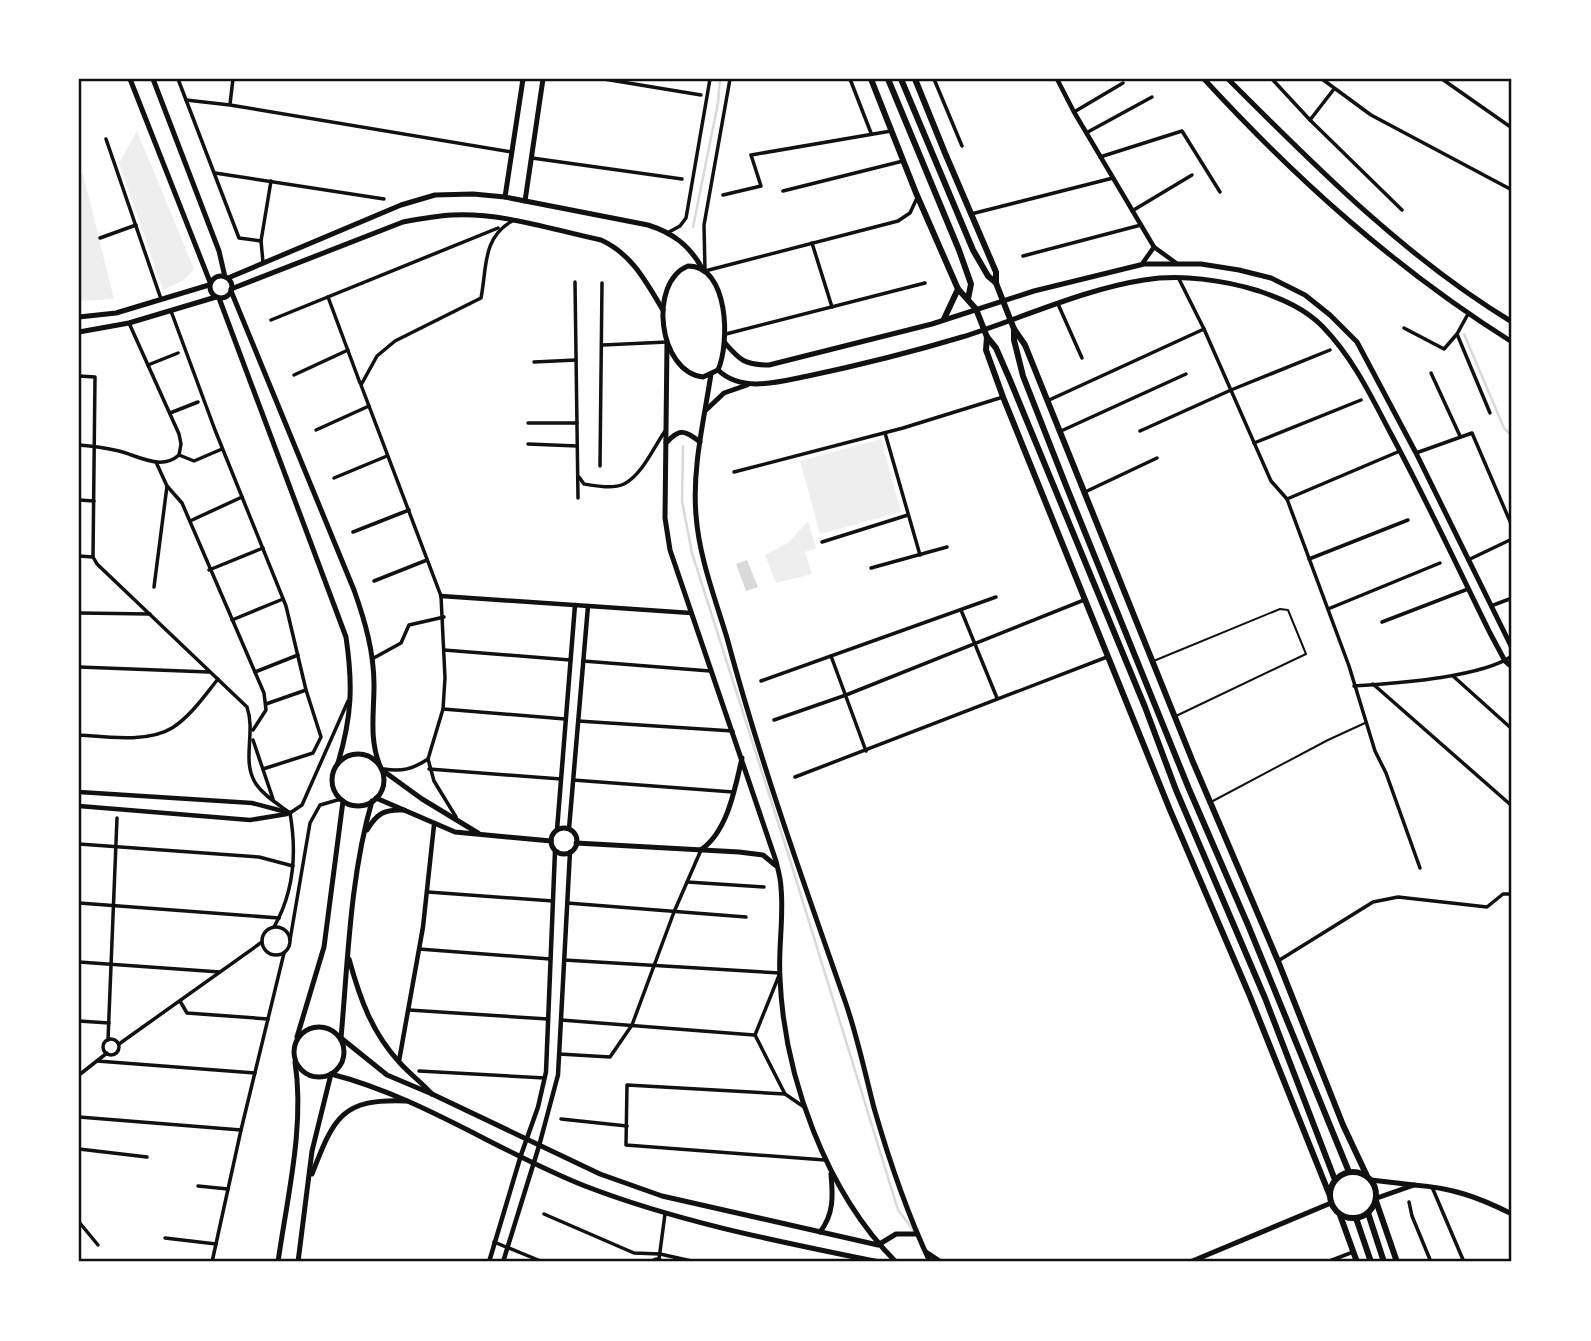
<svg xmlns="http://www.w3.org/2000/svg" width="1591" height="1341" font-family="Lora,serif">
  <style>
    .green { fill: #eee }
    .water { fill: #d9d9d9 }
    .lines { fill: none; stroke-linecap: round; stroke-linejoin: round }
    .stream { stroke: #d9d9d9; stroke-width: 2.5 }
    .service { stroke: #111; stroke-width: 2 }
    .minor { stroke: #111; stroke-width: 3.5 }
    .tertiary { stroke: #111; stroke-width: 4.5 }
    .secondary { stroke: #111; stroke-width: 5 }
    .primary { stroke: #111; stroke-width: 5 }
    .trunk { stroke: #111; stroke-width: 6 }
    .neatline { fill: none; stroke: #111; stroke-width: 2.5 }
  </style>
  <rect width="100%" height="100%" fill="#fff"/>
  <!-- green -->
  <g class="green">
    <path d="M137,131l57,138 -10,11 -21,10 -44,-127z"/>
    <path d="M79,173l4,1 31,125 -35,2z"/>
    <path d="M881,439l20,73 -81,22 -20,-73z"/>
    <path d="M808,521l8,27 -11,4 7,22 -36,9 -11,-28 23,-12z"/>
  </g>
  <!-- water -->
  <path class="water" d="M747,560l11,27 -12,4 -10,-27z"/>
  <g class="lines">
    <!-- stream -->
    <g class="stream">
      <path d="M693,227l25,-124 2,-24"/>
      <path d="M1464,334l40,94 8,8"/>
      <path d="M683,446l-1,55 10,52 99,310 107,347 16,21"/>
    </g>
    <!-- service -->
    <g class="service">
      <path d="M1156,660l124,-51 8,1 18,44 -130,62"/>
      <path d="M1211,802l117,-62 37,-17"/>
    </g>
    <!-- minor -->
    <g class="minor">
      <path d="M178,79l61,159 22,3"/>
      <path d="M604,79l97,16"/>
      <path d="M730,79l-26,146 1,46 193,-50 12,-8 7,-15"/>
      <path d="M850,79l21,54"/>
      <path d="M934,79l28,67"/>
      <path d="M1272,79l38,41 92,90"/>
      <path d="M1322,79l49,36 141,75"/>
      <path d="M1442,79l70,49"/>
      <path d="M186,100l44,5 282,47"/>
      <path d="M230,104l3,-25"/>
      <path d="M1074,112l49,-29"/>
      <path d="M1310,120l24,-31"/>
      <path d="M1086,133l66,-36"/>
      <path d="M106,139l55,160"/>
      <path d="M1100,157l82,-26 38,61"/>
      <path d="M532,158l150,21"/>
      <path d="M215,173l169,26"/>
      <path d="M783,191l120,-30"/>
      <path d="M723,195l38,-9 -10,-31 140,-24"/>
      <path d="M1132,211l60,-36"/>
      <path d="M971,214l142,-36"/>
      <path d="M669,232l11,-6 6,-8 24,-139"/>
      <path d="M100,238l36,-13"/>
      <path d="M812,243l20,64"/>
      <path d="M1023,256l118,-31"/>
      <path d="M263,262l-2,-21 10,-60"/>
      <path d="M1179,279l25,50 67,152 16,18 62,167 26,85 11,22 34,95"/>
      <path d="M575,282l3,216"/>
      <path d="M328,297l32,86"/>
      <path d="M1058,304l24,54"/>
      <path d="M171,311l44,119 71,176 20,84 15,47 -8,16 -50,16"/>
      <path d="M271,320l227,-92"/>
      <path d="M129,323l50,111 2,10 -2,11"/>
      <path d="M1404,328l40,21 13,-15 11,-20"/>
      <path d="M726,334l199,-51"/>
      <path d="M1457,334l33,79"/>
      <path d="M603,345l64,-3"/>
      <path d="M534,362l42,-2"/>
      <path d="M148,365l30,-12"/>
      <path d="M1431,373l29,63"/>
      <path d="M294,375l54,-25"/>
      <path d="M79,376l16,1 -2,180 4,7 150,143c9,26 -6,54 9,77 8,12 22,20 34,29 7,40 4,79 -16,114"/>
      <path d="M1047,401l157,-72"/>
      <path d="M170,413l28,-11"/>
      <path d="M528,423h49"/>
      <path d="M316,430l53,-24"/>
      <path d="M1061,431l125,-57"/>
      <path d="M1140,431l91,-41 99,-40"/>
      <path d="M885,433l35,122"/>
      <path d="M1254,443l107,-43"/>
      <path d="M528,444l49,2"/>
      <path d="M79,445c13,1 27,3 40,6 20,5 42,20 60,4"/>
      <path d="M1416,453l56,-20 40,93"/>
      <path d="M179,455l15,6 28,-12"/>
      <path d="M156,462l11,24 15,17 82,190 2,17 -13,20"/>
      <path d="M600,466l2,-183"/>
      <path d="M734,472l169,-44 100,-31"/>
      <path d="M579,477l5,7c12,2 29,5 40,0 18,-9 30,-37 41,-53"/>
      <path d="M334,478l53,-22"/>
      <path d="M1085,492l72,-34"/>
      <path d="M1287,499l113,-48"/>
      <path d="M79,500l15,1"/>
      <path d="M190,521l52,-24"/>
      <path d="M353,532l56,-22"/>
      <path d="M822,542l86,-27"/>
      <path d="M79,556l14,1"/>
      <path d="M1309,559l99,-39"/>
      <path d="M1468,560l44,-21"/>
      <path d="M871,568l76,-21"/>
      <path d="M209,570l54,-22"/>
      <path d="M374,581l53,-21"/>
      <path d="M154,587l13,-101"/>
      <path d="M1491,606l21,-8"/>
      <path d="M1328,609l112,-46"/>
      <path d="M961,610l36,88"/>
      <path d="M79,613l71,1"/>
      <path d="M232,620l51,-21"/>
      <path d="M1382,622l86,-33"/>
      <path d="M444,650l126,10"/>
      <path d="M831,656l35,95"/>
      <path d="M372,659l29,-16 8,-18 35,-8"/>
      <path d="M583,661l127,10"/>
      <path d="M79,667l130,5"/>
      <path d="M255,672l43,-17"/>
      <path d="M1453,676l59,53"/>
      <path d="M761,681l235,-84"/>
      <path d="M1373,684l139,122"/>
      <path d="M1354,686c41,-3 126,-8 158,-30"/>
      <path d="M266,704l40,-14"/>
      <path d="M443,709l122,10"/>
      <path d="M774,720l72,-25 238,-95"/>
      <path d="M578,721l155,10"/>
      <path d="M79,735c27,2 69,8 93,-7 18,-11 33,-33 46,-49"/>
      <path d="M253,740l20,59"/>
      <path d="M384,769c18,3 29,0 44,-10"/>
      <path d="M429,769l132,10"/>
      <path d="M795,777l312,-120"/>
      <path d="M573,780l160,12"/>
      <path d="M290,813l12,-8 46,-104"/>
      <path d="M456,817l-22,-36 -6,-22 15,-50 2,-31 -4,-82 -80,-211 16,-29 18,-15 86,-43c6,-30 1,-60 31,-77"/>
      <path d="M79,844l180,13 34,9"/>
      <path d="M687,882l77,5"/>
      <path d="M428,892l125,9"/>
      <path d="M79,903l200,15"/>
      <path d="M567,903l179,14"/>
      <circle cx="276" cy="941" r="14"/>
      <path d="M290,940l20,-117 10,-18 21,-6"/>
      <path d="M419,949l131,10"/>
      <path d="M564,960l216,13 -25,62 30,59 19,13"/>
      <path d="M1278,961l95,-59 25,-5 89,10 16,-13h9"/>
      <path d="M79,962l141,10"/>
      <path d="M180,1001l7,12 81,6"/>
      <path d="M409,1010l139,9"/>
      <path d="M561,1020l193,15"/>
      <path d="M79,1021l30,2"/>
      <circle cx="111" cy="1047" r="8"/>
      <path d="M108,1040l9,-222"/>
      <path d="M119,1044l143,-102"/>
      <path d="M559,1054l51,3 22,-32 42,-113 27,-62"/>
      <path d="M97,1061l158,12"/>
      <path d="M419,1071l126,7"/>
      <path d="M79,1075l28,-22"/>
      <path d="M785,1094l-158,-9 -1,60 199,15"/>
      <path d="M79,1117l162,13"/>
      <path d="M561,1119l66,7"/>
      <path d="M79,1149l68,8"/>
      <path d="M198,1186l30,3"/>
      <path d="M1432,1187l32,75"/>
      <path d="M1409,1202l3,14 19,46"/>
      <path d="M544,1214l90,39 26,1 36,8"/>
      <path d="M79,1222l19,23"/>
      <path d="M165,1238l51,6"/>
      <path d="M494,1242l49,20"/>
      <path d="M659,1259l6,-45"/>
      <path d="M212,1262l29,-132 43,-177"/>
      <path d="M649,1262l7,-3 10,3"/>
      <path d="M1327,1262l26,-10"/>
    </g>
    <!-- tertiary -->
    <g class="tertiary">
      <path d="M1057,79l17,33 80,135 22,16"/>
      <path d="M1142,264l12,-17"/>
      <path d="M441,596l250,17"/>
      <path d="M79,792l173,11 38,10"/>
      <path d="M79,806l171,14 37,-6"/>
      <path d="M569,829l19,-223"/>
      <path d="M557,830l18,-225"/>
      <path d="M399,1061l24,-134 11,-102"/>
      <path d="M489,1262l32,-107 17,-48 8,-35 9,-221"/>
      <path d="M503,1262l36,-116 19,-71 12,-223"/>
    </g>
    <!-- secondary -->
    <g class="secondary">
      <path d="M505,197l18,-118"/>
      <path d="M525,201l18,-122"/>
      <path d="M688,266c41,0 42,77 30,104l-15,7c-45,-5 -55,-95 -15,-111z"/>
      <path d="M228,278l173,-73 34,-10 38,-1 32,3 143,28c25,8 41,20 54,43"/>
      <path d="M231,289l172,-67c16,-3 32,-6 49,-7 49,-3 101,15 149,25 31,14 45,42 62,70"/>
      <path d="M79,317l37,-4 93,-28"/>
      <path d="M79,332l50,-9 87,-26"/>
      <path d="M667,342l-2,176 5,32 106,311c2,9 5,18 5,27 3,29 -3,60 -1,90 4,98 46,214 116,284"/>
      <path d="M725,343c15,17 19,22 44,22l163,-41 102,-33 110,-27h57l38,6 32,8 34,17 25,20 27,27 59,111 96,195"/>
      <path d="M718,370c24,23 60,12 90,6 52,-11 104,-24 154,-39 58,-18 122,-48 182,-57 37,-6 80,0 115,11 23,8 47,18 64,36 30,31 48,69 68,107 35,65 66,132 99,199l15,28 7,6"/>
      <path d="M711,374c-7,46 -19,94 -15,141 3,42 19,83 31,123 33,123 76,243 118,363 12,34 20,72 29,107 15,52 33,105 56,154"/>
      <path d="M706,410l18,-17 23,-8"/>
      <path d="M666,443c14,-15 18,-13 34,-1"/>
      <path d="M382,770l40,29 56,34"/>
      <path d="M376,798l79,34 96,9"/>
      <circle cx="564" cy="841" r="13"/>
      <path d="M576,843l163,9 24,3 12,10"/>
      <path d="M702,849c26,-19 33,-61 40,-91"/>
      <path d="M341,1038l46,37 45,19 168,80 62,22 216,49 18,-11h21"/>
      <path d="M331,1074c90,23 168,78 254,112 93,36 196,56 294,76"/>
      <path d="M1371,1180l43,5 -37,13"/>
      <path d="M1414,1185c39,3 64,12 98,29"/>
      <path d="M820,1232c14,-18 13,-36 11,-58"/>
      <path d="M926,1252l15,10"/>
      <path d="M1190,1262l141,-59"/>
    </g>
    <!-- primary -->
    <g class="primary">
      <path d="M130,79l80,203"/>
      <path d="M153,79l66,172 6,26"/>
      <path d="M1204,79c93,101 192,190 308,263"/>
      <path d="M1228,79c88,88 177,178 284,243"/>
      <circle cx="221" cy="287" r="11"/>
      <path d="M231,291l123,299c11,31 20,62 20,95 0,29 -5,54 6,81"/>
      <path d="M219,298l127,339c7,48 6,79 -8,126"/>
      <circle cx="358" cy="780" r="26"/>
      <path d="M367,830c10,-17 18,-21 37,-20"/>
      <path d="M349,959c11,40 23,74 51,104 10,11 22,20 32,31"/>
      <circle cx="319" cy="1052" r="25"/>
      <path d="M297,1037l27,-90 19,-146"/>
      <path d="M341,1038c7,-78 9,-161 31,-237"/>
      <path d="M312,1174c22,-56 29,-76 95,-73"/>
      <path d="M278,1262c9,-64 27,-136 17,-200"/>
      <path d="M298,1262l14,-111 19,-77"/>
    </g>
    <!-- trunk -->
    <g class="trunk">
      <path d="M871,79l45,114 42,96 18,20 11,28 -1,13 17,47 167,413 79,184 81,202"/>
      <path d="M888,79l71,171 12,34 -3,15"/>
      <path d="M901,79l72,171 15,26 8,7"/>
      <path d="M915,79l30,74 51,119v11l18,46 11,16 168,417 85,199 65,164 24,51"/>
      <path d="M944,319l14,-30"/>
      <path d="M1014,329v11l9,36 44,112 122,301 59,136 101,247"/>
      <path d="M987,337l9,11 14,32 135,327 31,83 89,208 70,182"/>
      <circle cx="1353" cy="1195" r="23"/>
      <path d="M1376,1201l21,61"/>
      <path d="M1368,1213l16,49"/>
      <path d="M1340,1215l17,47"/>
      <path d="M1356,1218l15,44"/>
    </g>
  </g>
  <!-- border -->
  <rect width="1591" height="1341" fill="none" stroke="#ffffff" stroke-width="161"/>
  <rect x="80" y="80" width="1430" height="1180" class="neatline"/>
</svg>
